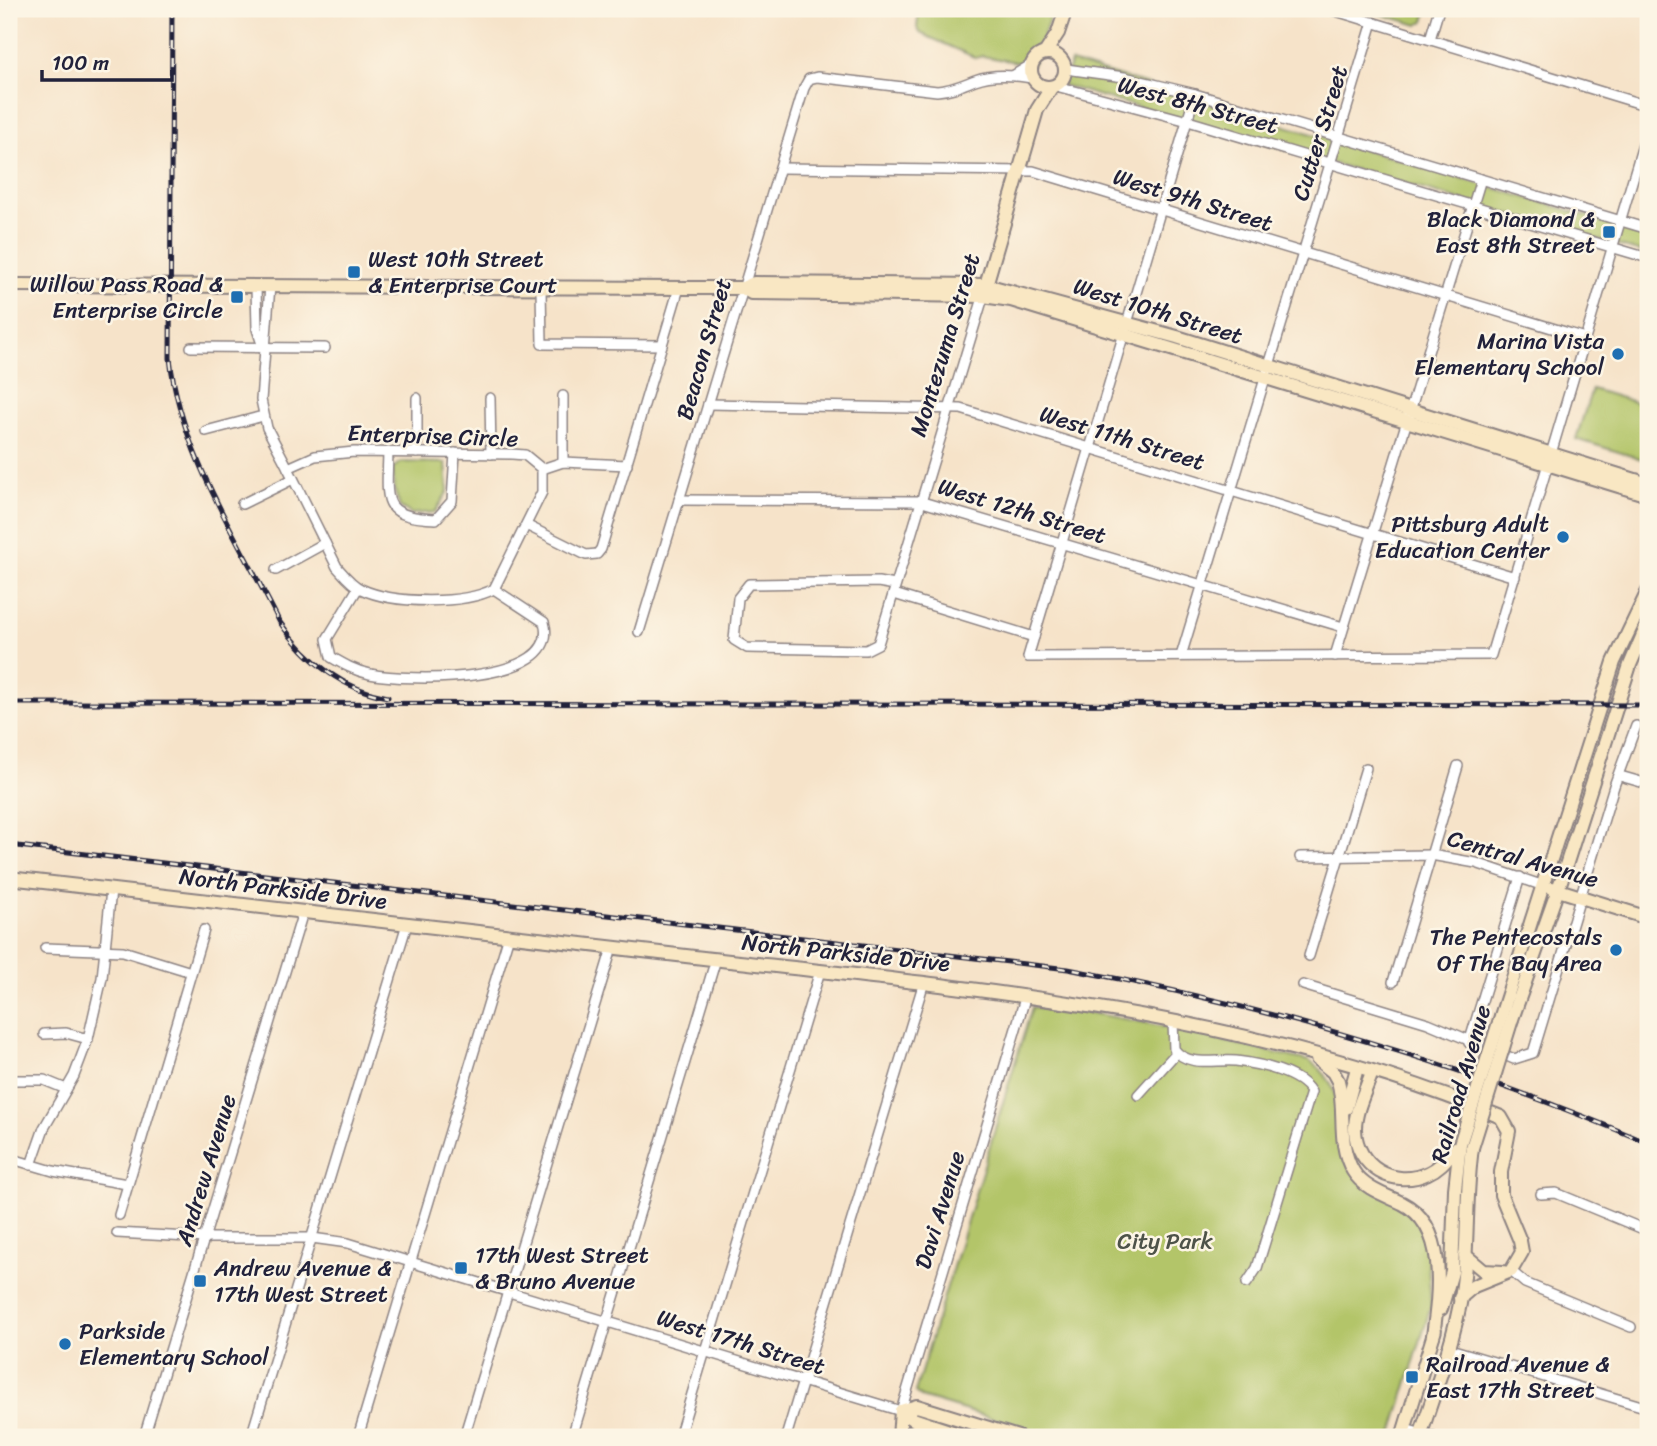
<svg xmlns="http://www.w3.org/2000/svg" width="1657" height="1446" font-family="Sriracha,sans-serif">
  <style>
    .green { fill: #b3c569; stroke: #6a7452; stroke-width: 2 }
    .lines { fill: none; stroke-linecap: round; stroke-linejoin: round }
    .street-casing { stroke: #8c8282; stroke-width: 12 }
    .secondary-casing { stroke: #8c8282; stroke-width: 16 }
    .street { stroke: #fff; stroke-width: 9 }
    .secondary { stroke: #f9e7c3; stroke-width: 12 }
    .rail-casing { stroke: #22223b; stroke-width: 5 }
    .rail { stroke: #fcf5e5; stroke-width: 2.5; stroke-dasharray: 8; stroke-linecap: butt }
    .secondary-bridge-casing { stroke: #8c8282; stroke-width: 16; stroke-linecap: butt }
    .secondary-bridge { stroke: #f9e7c3; stroke-width: 12 }
    .poi-dot { fill: #1f6fb2; stroke: #fcf5e5; stroke-width: 2.5 }
    .labels { text-anchor: middle; dominant-baseline: central; stroke-width: 5; stroke-linejoin: round; paint-order: stroke }
    .street-label { font-size: 23px; fill: #22223b; stroke: #fcf5e5 }
    .poi-label { font-size: 23px; fill: #22223b; stroke: #fcf5e5; text-anchor: end }
    .park-label { font-size: 23px; fill: #4e5349; stroke: #fcf5e5 }
  </style>
  <rect width="100%" height="100%" fill="#fcf5e5"/>
  <filter id="ink" filterUnits="userSpaceOnUse"><feTurbulence type="fractalNoise" baseFrequency=".0143" numOctaves="2"/><feDisplacementMap in="SourceGraphic" scale="14" xChannelSelector="R" yChannelSelector="G"/><feConvolveMatrix kernelMatrix="1 2 1 2 8 2 1 2 1" color-interpolation-filters="sRGB"/></filter>
  <filter id="wash" filterUnits="userSpaceOnUse"><feTurbulence type="fractalNoise" baseFrequency=".00686" numOctaves="4" result="noise"/><feDisplacementMap in="SourceGraphic" scale="28" xChannelSelector="R" yChannelSelector="G"/><feGaussianBlur stdDeviation="1.57" result="paint"/><feColorMatrix in="noise" values="0 0 0 0 0 0 0 0 0 0 0 0 0 0 0 0 0 1.4 0 .05"/><feComposite in="paint" operator="in"/></filter>
  <g filter="url(#wash)">
    <rect width="100%" height="100%" fill="#f6e3c9"/>
    <!-- green -->
    <g class="green">
      <path d="M919,9h134l-20,56 -51,-9 -6,2 -56,-25 -3,-5z"/>
      <path d="M1363,9h65l-4,12 -6,4z"/>
      <path d="M1071,62l577,172v20l-586,-169z"/>
      <path d="M1592,389l56,17v55l-72,-22z"/>
      <path d="M401,462l45,1 2,28 -13,21 -23,2 -12,-7 -6,-18 -1,-21z"/>
      <path d="M1032,1007l48,4 67,12 162,38c35,21 29,60 34,97l74,63 10,25 4,60 -40,131h-337l-133,-40 -6,-5z"/>
    </g>
  </g>
  <g filter="url(#ink)">
    <g class="lines">
      <defs>
        <g id="street">
          <path d="M1329,9l319,97"/>
          <path d="M1430,39l9,-30"/>
          <path d="M1066,69l58,8 71,17 453,135"/>
          <path d="M1014,75l18,-11"/>
          <path d="M1056,86l132,35 460,137"/>
          <path d="M1195,94l-167,563 463,-2 157,-527"/>
          <path d="M780,168l253,3 552,167"/>
          <path d="M256,286l1,43 6,18"/>
          <path d="M270,286l-9,114 6,28 21,40"/>
          <path d="M541,288l1,56 120,1"/>
          <path d="M191,347l134,1"/>
          <path d="M563,396v66"/>
          <path d="M417,398v55"/>
          <path d="M490,398l1,56"/>
          <path d="M708,404l253,5 554,168"/>
          <path d="M206,431l57,-15"/>
          <path d="M354,452l158,2 13,1 17,14v23l-48,97c-31,16 -101,15 -133,0 -9,-4 -17,-14 -24,-22l-49,-99 27,-12z"/>
          <path d="M388,452c-1,49 -8,65 48,67l16,-18 3,-48"/>
          <path d="M542,469l21,-7 64,3"/>
          <path d="M679,500l240,1 424,126"/>
          <path d="M242,504l51,-25"/>
          <path d="M526,525l60,30 11,-1 4,-5 78,-261"/>
          <path d="M276,570l49,-27"/>
          <path d="M895,585l-17,-3 -129,2 -11,14 -4,42 13,8 119,2 12,-6 107,-353"/>
          <path d="M358,588l-31,51 4,18c12,7 24,14 39,17 34,7 193,12 174,-52l-50,-33"/>
          <path d="M894,594l140,43"/>
          <path d="M639,632l165,-544 5,-9 8,-2 120,14c15,-1 25,-6 38,-11 18,-7 39,-5 57,-2"/>
          <path d="M1181,656l192,-634"/>
          <path d="M1335,656l146,-477"/>
          <path d="M1620,776l28,8"/>
          <path d="M1300,857l131,-2 45,8 65,22"/>
          <path d="M45,948l78,3 68,21"/>
          <path d="M1309,956l57,-188"/>
          <path d="M1393,982l65,-216"/>
          <path d="M1303,985l125,38 86,36 19,-6 81,-267 22,-60"/>
          <path d="M1173,1022l1,27c14,19 42,10 62,12 23,3 63,11 75,31l-54,176 -10,15"/>
          <path d="M44,1034l22,-1 22,6"/>
          <path d="M1469,1043l51,-166"/>
          <path d="M9,1080h35l22,9"/>
          <path d="M1138,1095l38,-42"/>
          <path d="M9,1158l44,13 74,13"/>
          <path d="M31,1165l13,-37 30,-52 14,-37 14,-61 9,-88"/>
          <path d="M1541,1194l15,-1 92,38"/>
          <path d="M119,1215l85,-285"/>
          <path d="M117,1233l89,5h106l36,5 553,168 125,-416"/>
          <path d="M1511,1271l14,12 106,44"/>
          <path d="M1447,1348l201,60"/>
          <path d="M1405,1429l28,8"/>
          <path d="M144,1437l159,-525"/>
          <path d="M251,1437l156,-513"/>
          <path d="M358,1437l151,-502"/>
          <path d="M464,1437l148,-489"/>
          <path d="M572,1437l144,-478"/>
          <path d="M679,1437l141,-466"/>
          <path d="M786,1437l138,-455"/>
        </g>
        <g id="secondary">
          <circle cx="1048" cy="70" r="17"/>
          <path d="M1045,53l13,-20 8,-24"/>
          <path d="M9,285l683,3h51l11,-5 232,2 191,52 471,147"/>
          <path d="M986,285l51,-175 14,-22"/>
          <path d="M743,288l8,5 232,3 28,4 637,195"/>
          <path d="M9,878c234,27 469,54 703,81 267,30 539,54 789,158l8,14 -8,41v23l19,46 2,11 -11,19 -37,15 -14,12"/>
          <path d="M1552,888l96,30"/>
          <path d="M1501,1016l113,-354 34,-71"/>
          <path d="M1512,1019l51,-144 67,-210 18,-42"/>
          <path d="M1317,1059l16,13 5,9c9,30 -2,61 15,90 10,17 32,24 49,32 46,23 37,90 31,133"/>
          <path d="M1372,1072c-6,18 -17,38 -17,57 1,38 39,60 73,44 14,-6 22,-19 32,-29"/>
          <path d="M1346,1108l11,-40"/>
          <path d="M1465,1255l19,16 19,1"/>
          <path d="M1441,1309l11,-37 3,-83 5,-45"/>
          <path d="M901,1411l16,-5 101,31"/>
          <path d="M901,1411l12,8 54,18"/>
          <path d="M899,1437l2,-26"/>
          <path d="M907,1437l7,-6 22,-3"/>
          <path d="M1402,1437l33,-107"/>
          <path d="M1420,1437c16,-52 39,-107 44,-161 4,-42 2,-85 8,-128"/>
        </g>
      </defs>
      <!-- street casing -->
      <use href="#street" class="street-casing"/>
      <!-- secondary casing -->
      <use href="#secondary" class="secondary-casing"/>
      <!-- street -->
      <use href="#street" class="street"/>
      <!-- secondary -->
      <use href="#secondary" class="secondary"/>
      <defs>
        <g id="rail">
          <path d="M172,9l-2,349c10,94 67,179 109,263 27,39 61,68 109,76"/>
          <path d="M9,703l1639,2"/>
          <path d="M9,845l1059,124c199,37 394,95 580,174"/>
        </g>
      </defs>
      <!-- rail casing -->
      <use href="#rail" class="rail-casing"/>
      <!-- rail -->
      <use href="#rail" class="rail"/>
      <defs>
        <g id="secondary-bridge">
          <path d="M1460,1144l41,-128"/>
          <path d="M1472,1148l40,-129"/>
        </g>
      </defs>
      <!-- secondary-bridge casing -->
      <use href="#secondary-bridge" class="secondary-bridge-casing"/>
      <!-- secondary-bridge -->
      <use href="#secondary-bridge" class="secondary-bridge"/>
    </g>
  </g>
  <!-- markers -->
  <g class="poi-dot">
    <rect x="1602" y="225" width="14" height="14" rx="3.5"/>
    <rect x="347" y="265" width="14" height="14" rx="3.5"/>
    <rect x="230" y="290" width="14" height="14" rx="3.5"/>
    <circle cx="1618" cy="354" r="7"/>
    <circle cx="1563" cy="537" r="7"/>
    <circle cx="1616" cy="950" r="7"/>
    <rect x="454" y="1261" width="14" height="14" rx="3.5"/>
    <rect x="193" y="1274" width="14" height="14" rx="3.5"/>
    <circle cx="65" cy="1344" r="7"/>
    <rect x="1405" y="1370" width="14" height="14" rx="3.5"/>
  </g>
  <g class="labels">
    <!-- street labels -->
    <g class="street-label">
      <text transform="translate(1198 105) rotate(15)">West 8th Street</text>
      <text transform="translate(1320 133) rotate(-73)">Cutter Street</text>
      <text transform="translate(1193 200) rotate(17)">West 9th Street</text>
      <text transform="translate(1158 311) rotate(17)">West 10th Street</text>
      <text transform="translate(945 345) rotate(-73)">Montezuma Street</text>
      <text transform="translate(704 349) rotate(-74)">Beacon Street</text>
      <text transform="translate(433 436) rotate(2)">Enterprise Circle</text>
      <text transform="translate(1122 438) rotate(17)">West 11th Street</text>
      <text transform="translate(1022 511) rotate(17)">West 12th Street</text>
      <text transform="translate(1523 859) rotate(16)">Central Avenue</text>
      <text transform="translate(283 889) rotate(7)">North Parkside Drive</text>
      <text transform="translate(846 953) rotate(6)">North Parkside Drive</text>
      <text transform="translate(1461 1084) rotate(-74)">Railroad Avenue</text>
      <text transform="translate(206 1170) rotate(-73)">Andrew Avenue</text>
      <text transform="translate(940 1210) rotate(-73)">Davi Avenue</text>
      <text transform="translate(741 1342) rotate(17)">West 17th Street</text>
    </g>
    <!-- poi labels -->
    <g class="poi-label">
      <text x="1595" y="219">Black Diamond &amp;<tspan x="1595" dy="26">East 8th Street</tspan></text>
      <text x="368" y="259" text-anchor="start">West 10th Street<tspan x="368" dy="26">&amp; Enterprise Court</tspan></text>
      <text x="223" y="284">Willow Pass Road &amp;<tspan x="223" dy="26">Enterprise Circle</tspan></text>
      <text x="1604" y="341">Marina Vista<tspan x="1604" dy="26">Elementary School</tspan></text>
      <text x="1549" y="524">Pittsburg Adult<tspan x="1549" dy="26">Education Center</tspan></text>
      <text x="1602" y="937">The Pentecostals<tspan x="1602" dy="26">Of The Bay Area</tspan></text>
      <text x="475" y="1255" text-anchor="start">17th West Street<tspan x="475" dy="26">&amp; Bruno Avenue</tspan></text>
      <text x="214" y="1268" text-anchor="start">Andrew Avenue &amp;<tspan x="214" dy="26">17th West Street</tspan></text>
      <text x="79" y="1331" text-anchor="start">Parkside<tspan x="79" dy="26">Elementary School</tspan></text>
      <text x="1426" y="1364" text-anchor="start">Railroad Avenue &amp;<tspan x="1426" dy="26">East 17th Street</tspan></text>
    </g>
    <!-- park labels -->
    <g class="park-label">
      <text x="1165" y="1241">City Park</text>
    </g>
  </g>
  <!-- margin -->
  <rect width="1657" height="1446" fill="none" stroke="#fcf5e5" stroke-width="35"/>
  <!-- scale -->
  <path d="M42 70v10h130v-10" fill="none" stroke="#22223b" stroke-width="3.5"/>
  <text x="52" y="70" font-size="21" fill="#22223b" stroke="#fcf5e5" stroke-width="5" paint-order="stroke">100 m</text>
</svg>
